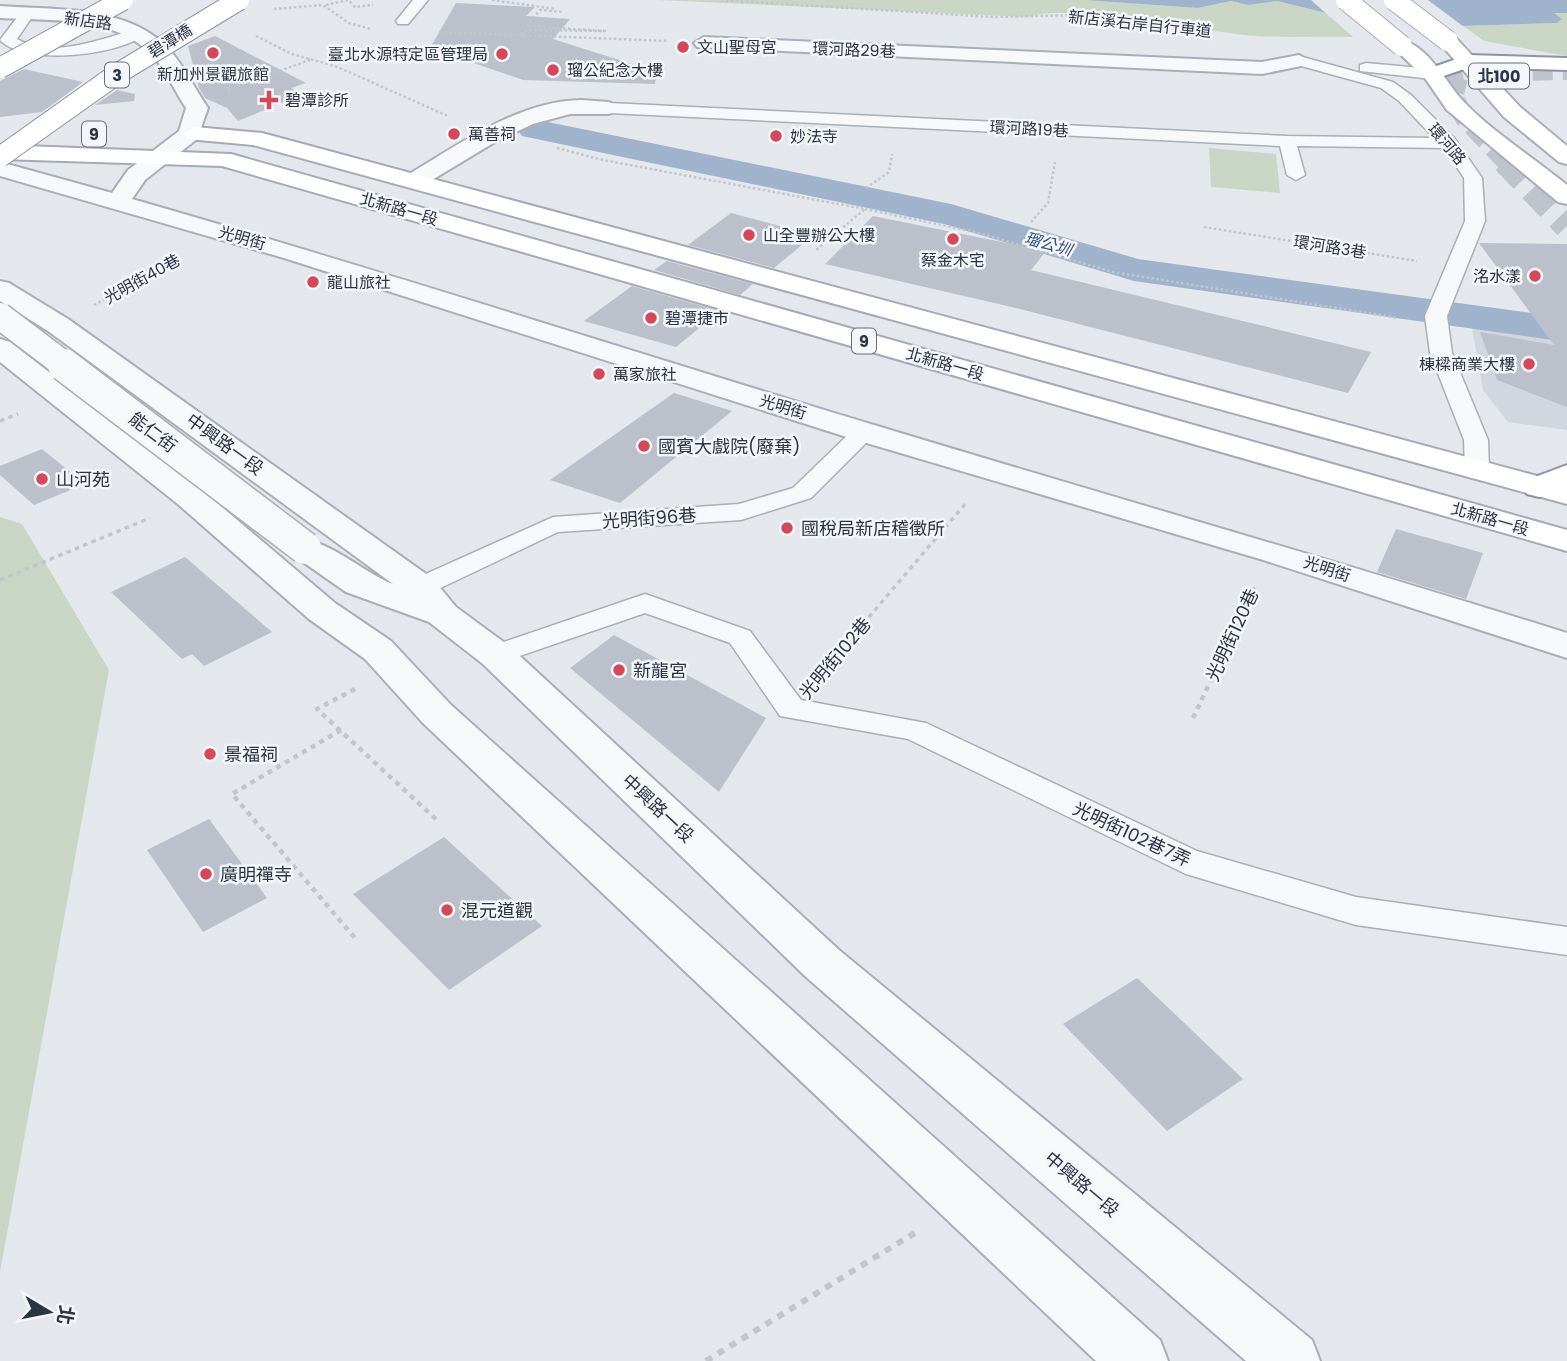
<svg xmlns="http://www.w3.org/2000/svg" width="1567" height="1361" font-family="Poppins,'Noto Sans TC',sans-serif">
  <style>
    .built { fill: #d2d6de }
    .green { fill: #c9d6c5 }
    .water { fill: #9fb4cc }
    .pier { fill: #e4e7ec }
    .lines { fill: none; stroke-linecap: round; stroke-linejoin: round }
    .canal { fill: #9fb4cc; fill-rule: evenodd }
    .building { fill: #bbc0ca }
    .trunk-tunnel-far1 { stroke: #bfc3cb; stroke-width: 20; stroke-dasharray: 20 10; stroke-linecap: butt }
    .trunk-tunnel { stroke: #bfc3cb; stroke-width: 26; stroke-dasharray: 26 13; stroke-linecap: butt }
    .service-casing { stroke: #a9aeb7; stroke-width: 3 }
    .minor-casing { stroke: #a9aeb7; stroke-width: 4 }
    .tertiary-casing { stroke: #a9aeb7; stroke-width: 4 }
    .secondary-casing { stroke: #a9aeb7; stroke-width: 4 }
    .primary-casing { stroke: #a3abb8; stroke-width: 4 }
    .trunk-casing { stroke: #8b94a3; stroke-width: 4 }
    .path-far3 { stroke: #c2c5cb; stroke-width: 2.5; stroke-dasharray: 2.5 2.5; stroke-linecap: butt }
    .path-far2 { stroke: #c2c5cb; stroke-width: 3.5; stroke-dasharray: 4.5 4.5; stroke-linecap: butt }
    .path-far1 { stroke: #c2c5cb; stroke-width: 4.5; stroke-dasharray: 5 5; stroke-linecap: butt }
    .path { stroke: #c2c5cb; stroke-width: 6; stroke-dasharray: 7 7; stroke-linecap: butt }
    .service { fill: #f7f8fa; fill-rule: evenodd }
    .minor { fill: #f7f8fa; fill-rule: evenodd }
    .tertiary { fill: #f7f8fa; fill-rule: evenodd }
    .secondary { fill: #fff; fill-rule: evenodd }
    .primary { fill: #fff; fill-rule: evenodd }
    .trunk { fill: #fff; fill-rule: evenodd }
    .tertiary-bridge-far1-casing { stroke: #a9aeb7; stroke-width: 29; stroke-linecap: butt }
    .tertiary-bridge-casing { stroke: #a9aeb7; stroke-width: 35; stroke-linecap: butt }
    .secondary-bridge-casing { stroke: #a9aeb7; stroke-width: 22; stroke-linecap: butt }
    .motorway-bridge-casing { stroke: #8b94a3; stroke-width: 22; stroke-linecap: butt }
    .tertiary-bridge-far1 { stroke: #f7f8fa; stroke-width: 26 }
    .tertiary-bridge { stroke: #f7f8fa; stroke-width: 32 }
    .secondary-bridge { stroke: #fff; stroke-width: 20 }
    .motorway-bridge { stroke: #fff; stroke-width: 20 }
    .poi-dot { fill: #d1495b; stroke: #f4f6f9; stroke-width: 2.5 }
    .labels { text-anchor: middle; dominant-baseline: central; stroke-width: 5; stroke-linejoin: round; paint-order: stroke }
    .far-street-label { font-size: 16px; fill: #2b3445; stroke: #f4f6f9 }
    .far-poi-label { font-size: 16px; fill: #2b3445; stroke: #f4f6f9; text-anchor: start }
    .shield { fill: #f4f6f9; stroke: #676e7b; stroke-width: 2 }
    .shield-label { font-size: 16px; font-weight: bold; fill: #2b3445 }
    .far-water-label { font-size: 16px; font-style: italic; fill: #34527a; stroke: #f4f6f9 }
    .street-label { font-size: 18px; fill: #2b3445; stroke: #f4f6f9 }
    .poi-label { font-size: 18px; fill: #2b3445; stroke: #f4f6f9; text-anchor: start }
  </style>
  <rect width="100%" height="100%" fill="#e4e7ec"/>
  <!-- built -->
  <path class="built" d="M1471,322l96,12v96l-59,-8 -25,-32z"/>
  <!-- green -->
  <g class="green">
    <path d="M658,0h426l114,8 33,-7 17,4 29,-4 49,12 27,24c-32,-1 -64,1 -96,-1 -47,-3 -195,-34 -229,-19z"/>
    <path d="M1567,9v47l-83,-15 -21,-15 94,-3 -4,-10z"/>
    <path d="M1209,148l67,6 4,39 -69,-6z"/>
    <path d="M0,517l22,7 87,146 -109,602z"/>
  </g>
  <!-- water -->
  <path class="water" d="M1084,0h483v13h-13l8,6 -5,4 -94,3 -137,-13 -49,-12 -29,4 -17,-4 -33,7z"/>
  <!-- pier -->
  <path class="pier" d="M1311,0h117l40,30 -138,-13z"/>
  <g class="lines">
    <!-- canal -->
    <path class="canal" d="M533,119l418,85 187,55 429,59v24l-433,-61 -190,-57 -422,-88 -5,-7 5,-7z"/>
  </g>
  <!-- building -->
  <g class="building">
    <path d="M456,3l79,4 -9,9 44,3 -17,20 104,33 -2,12 -132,-4 -93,-32z"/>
    <path d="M215,36l91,47 -15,5 12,6 -65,27 -11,-13 -22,-10 -6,-10 -11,-42z"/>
    <path d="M24,69l59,13 -41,30 -42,5v-36z"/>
    <path d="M117,90l18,4 -1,7 -39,4z"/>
    <path d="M731,213l83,22 -40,33 -86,-23z"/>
    <path d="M873,216l173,35 -15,19 340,82 -23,41 -332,-85 -191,-44z"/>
    <path d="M1479,243l88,1v163l-70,-27 -17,-48 74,13z"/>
    <path d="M667,261l86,23 -13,11 -86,-25z"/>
    <path d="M632,286l88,25 -44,36 -92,-26z"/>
    <path d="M674,393l58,18 -112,92 -70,-23z"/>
    <path d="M42,449l43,35 -51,21 -34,-30v-9z"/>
    <path d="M1396,529l87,24 -17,46 -89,-27z"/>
    <path d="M185,557l87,75 -68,34 -12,-12 -10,5 -71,-67z"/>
    <path d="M614,635l152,83 -47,74 -149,-124z"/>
    <path d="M209,819l58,79 -64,34 -56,-82z"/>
    <path d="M444,837l98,89 -93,64 -96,-96z"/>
    <path d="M1137,978l106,101 -76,52 -104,-107z"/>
  </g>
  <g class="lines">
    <!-- trunk-tunnel-far1 -->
    <path class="trunk-tunnel-far1" d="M1507,162l-42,-44 -12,-21 5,-19 27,-6 82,-2"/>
    <!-- trunk-tunnel -->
    <path class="trunk-tunnel" d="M1505,161l62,65"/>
    <defs>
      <g id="service">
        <path d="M413,0h15l-20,24h-10l-2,-3z"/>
        <path d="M27,10l7,4 -17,25c38,21 83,-1 122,-10l7,4c-22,22 -121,34 -146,7l22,-29z"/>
        <path d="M1299,56l94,26 18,13 44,44 27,39 3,43 -38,95 5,37 36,87 1,30 -3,5h-18l-3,-5 -1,-30 -34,-87 -5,-37 40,-95 -1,-43 -20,-30 -147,-2 8,29 -9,5 -9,-5 -7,-29 -671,-33 -8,-5 8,-5 678,33 147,2 -35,-37 -18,-13 -87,-24 -3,-3z"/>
        <path d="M1366,63l66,6 8,5 -8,5 -72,-8v-6z"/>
        <path d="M864,425l8,2 4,5 -4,5 -61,61 -70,22 -183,12 -128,61 -10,2 -10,-2 -4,-6 4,-6 143,-64 186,-13 54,-16 63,-61z"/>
        <path d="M645,594l105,37 51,69 125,23 271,128 159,46 211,30v28l-211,-30 -170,-51 -278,-135 -128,-23 -50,-73 -85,-30 -149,51 -10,-2 -5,-7 5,-7z"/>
      </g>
      <g id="minor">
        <path d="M0,6c55,4 128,-1 169,43 15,17 26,40 39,59l-11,31 -52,41 -13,19c249,71 494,151 742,226 231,70 463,136 693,208v25l-307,-99 -407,-120 -569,-181 -284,-82v-14l112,31 16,-23 51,-39 7,-23c-11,-16 -19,-36 -32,-51 -38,-42 -102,-36 -154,-39z"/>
        <path d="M704,37l558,25 37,-7 10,6 -3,4 -44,9 -565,-27 -3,-4z"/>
        <path d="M581,100l28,2 11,6 -11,6h-39l-37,10 -38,18 -73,44h-16l-4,-5 4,-5c52,-31 112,-75 175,-76z"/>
      </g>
      <g id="tertiary">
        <path d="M0,281l9,2 59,36 365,260 23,28 53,39 330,304 473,390 8,21h-74l-441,-385 -322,-312 -54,-42 -83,-30 -53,-37 -5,-7 5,-7c29,-8 70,32 100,43l-345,-253 -48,-30z"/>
        <path d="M0,339l10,3 193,149 132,112 56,38 60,64 709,635 8,21h-72l-673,-638 -58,-64 -56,-40 -130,-114 -179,-143z"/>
      </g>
      <g id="secondary">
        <path d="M1448,35l7,2 65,70 47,39v18l-8,-2 -55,-45 -66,-76z"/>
        <path d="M1402,40c27,7 43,41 60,60 29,31 72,58 105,85v19l-9,-2 -111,-92 -22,-32 -33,-32z"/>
      </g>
      <g id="primary">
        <path d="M195,127l67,6 1305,351v20l-1314,-359 -66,-6 -3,-5z"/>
        <path d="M0,145l231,9 1336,376v21l-1345,-385 -222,-7z"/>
      </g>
      <g id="trunk">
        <path d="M1468,55l99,3v12l-97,-3 -38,13 -10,-6 3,-4z"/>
        <path d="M1567,465v22l-28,10 -12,-3 -4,-7 4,-7z"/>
      </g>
    </defs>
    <!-- service casing -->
    <use href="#service" class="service-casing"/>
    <!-- minor casing -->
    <use href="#minor" class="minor-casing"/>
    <!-- tertiary casing -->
    <use href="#tertiary" class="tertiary-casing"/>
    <!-- secondary casing -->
    <use href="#secondary" class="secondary-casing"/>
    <!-- primary casing -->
    <use href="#primary" class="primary-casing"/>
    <!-- trunk casing -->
    <use href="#trunk" class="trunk-casing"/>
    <!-- path-far3 -->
    <g class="path-far3">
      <path d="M492,0l64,9"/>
      <path d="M721,0l272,17 87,-2 83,11"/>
      <path d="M326,5l22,-5 7,7 18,-2"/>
      <path d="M274,9l49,-4 26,18 22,6"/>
      <path d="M439,32l229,9"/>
      <path d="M522,35l4,-5 79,1 -79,-5 14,-16 23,2"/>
      <path d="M256,36l36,18 43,12 113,50"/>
      <path d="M228,90l84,-31"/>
      <path d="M557,148l46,12 262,49 -50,42"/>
      <path d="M866,188l23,-16 3,-18"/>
      <path d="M865,209l110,23 138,40 285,46"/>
      <path d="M1031,222l17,-19 7,-41"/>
      <path d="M1204,227l213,34"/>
      <path d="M94,305l85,-46"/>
    </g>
    <!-- path-far2 -->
    <g class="path-far2">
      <path d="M0,421l18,-7"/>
      <path d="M0,580l150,-62"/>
      <path d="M863,624l103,-121"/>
      <path d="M1237,624l18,-37"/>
    </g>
    <!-- path-far1 -->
    <g class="path-far1">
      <path d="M820,675l45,-52"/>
      <path d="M355,689l-38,20 122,113"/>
      <path d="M1193,718l45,-95"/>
      <path d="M341,730l-109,64 123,144"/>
    </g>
    <!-- path -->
    <path class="path" d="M706,1361l212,-130"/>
    <!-- service -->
    <use href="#service" class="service"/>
    <!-- minor -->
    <use href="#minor" class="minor"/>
    <!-- tertiary -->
    <use href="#tertiary" class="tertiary"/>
    <!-- secondary -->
    <use href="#secondary" class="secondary"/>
    <!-- primary -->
    <use href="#primary" class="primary"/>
    <!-- trunk -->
    <use href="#trunk" class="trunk"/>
    <defs>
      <path id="tertiary-bridge-far1" d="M0,316l66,50"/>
      <path id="tertiary-bridge" d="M64,365l241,183"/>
      <g id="secondary-bridge">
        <path d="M1346,0l56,46"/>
        <path d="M1394,0l54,41"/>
      </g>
      <g id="motorway-bridge">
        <path d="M0,68l123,-68"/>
        <path d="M0,157l117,-83 122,-74"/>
      </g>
    </defs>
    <!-- tertiary-bridge-far1 casing -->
    <use href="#tertiary-bridge-far1" class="tertiary-bridge-far1-casing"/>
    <!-- tertiary-bridge casing -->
    <use href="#tertiary-bridge" class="tertiary-bridge-casing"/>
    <!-- secondary-bridge casing -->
    <use href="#secondary-bridge" class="secondary-bridge-casing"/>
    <!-- motorway-bridge casing -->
    <use href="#motorway-bridge" class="motorway-bridge-casing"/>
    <!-- tertiary-bridge-far1 -->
    <use href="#tertiary-bridge-far1" class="tertiary-bridge-far1"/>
    <!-- tertiary-bridge -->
    <use href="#tertiary-bridge" class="tertiary-bridge"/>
    <!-- secondary-bridge -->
    <use href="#secondary-bridge" class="secondary-bridge"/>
    <!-- motorway-bridge -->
    <use href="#motorway-bridge" class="motorway-bridge"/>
  </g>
  <!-- markers -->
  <g class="poi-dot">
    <circle cx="683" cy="47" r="7"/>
    <circle cx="213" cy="53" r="7"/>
    <circle cx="502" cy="54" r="7"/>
    <circle cx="553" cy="70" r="7"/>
    <path d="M265.5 89.5h7v7h7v7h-7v7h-7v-7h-7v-7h7z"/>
    <circle cx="454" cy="134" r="7"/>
    <circle cx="776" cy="136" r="7"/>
    <circle cx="749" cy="235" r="7"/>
    <circle cx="953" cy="239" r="7"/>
    <circle cx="1535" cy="276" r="7"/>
    <circle cx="313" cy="282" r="7"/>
    <circle cx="651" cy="318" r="7"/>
    <circle cx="1529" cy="364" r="7"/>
    <circle cx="599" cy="374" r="7"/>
    <circle cx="644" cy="446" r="7"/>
    <circle cx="42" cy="479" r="7"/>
    <circle cx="787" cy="528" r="7"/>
    <circle cx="619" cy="670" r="7"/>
    <circle cx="210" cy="754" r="7"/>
    <circle cx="206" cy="874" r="7"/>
    <circle cx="447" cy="910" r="7"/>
  </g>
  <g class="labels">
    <!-- far-street labels -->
    <g class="far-street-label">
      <text transform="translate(88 21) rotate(7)">新店路</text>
      <text transform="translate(1140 24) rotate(6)">新店溪右岸自行車道</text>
      <text transform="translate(170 41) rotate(-32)">碧潭橋</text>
      <text transform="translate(854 50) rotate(2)">環河路29巷</text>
      <text transform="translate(1029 129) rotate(3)">環河路19巷</text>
      <text transform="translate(1447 144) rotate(50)">環河路</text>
      <text transform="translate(399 209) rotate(16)">北新路一段</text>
      <text transform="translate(242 238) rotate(16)">光明街</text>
      <text transform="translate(1330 247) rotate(9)">環河路3巷</text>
      <text transform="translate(142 279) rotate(-29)">光明街40巷</text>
      <text transform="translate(945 364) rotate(16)">北新路一段</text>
      <text transform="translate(783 407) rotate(17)">光明街</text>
      <text transform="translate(1490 519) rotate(16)">北新路一段</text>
      <text transform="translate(1327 569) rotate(18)">光明街</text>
    </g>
    <!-- far-poi labels -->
    <g class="far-poi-label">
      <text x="697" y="47">文山聖母宮</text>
      <text x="488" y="54" text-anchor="end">臺北水源特定區管理局</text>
      <text x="567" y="70">瑠公紀念大樓</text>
      <text x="213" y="74" text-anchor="middle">新加州景觀旅館</text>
      <text x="285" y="100">碧潭診所</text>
      <text x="468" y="134">萬善祠</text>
      <text x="790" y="136">妙法寺</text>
      <text x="763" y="235">山全豐辦公大樓</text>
      <text x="953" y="260" text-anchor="middle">蔡金木宅</text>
      <text x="1521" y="276" text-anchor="end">洺水漾</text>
      <text x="327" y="282">龍山旅社</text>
      <text x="665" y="318">碧潭捷市</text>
      <text x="1515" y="364" text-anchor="end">棟樑商業大樓</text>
      <text x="613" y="374">萬家旅社</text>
    </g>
    <!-- shield labels -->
    <g class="shield">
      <rect x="105" y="62.5" width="24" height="25" rx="5"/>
      <rect x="1469" y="63.5" width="60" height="25" rx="5"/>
      <rect x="82" y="121.5" width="24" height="25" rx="5"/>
      <rect x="852" y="328.5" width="24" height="25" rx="5"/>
    </g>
    <g class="shield-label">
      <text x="117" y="75">3</text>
      <text x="1499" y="76">北100</text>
      <text x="94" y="134">9</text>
      <text x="864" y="341">9</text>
    </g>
    <!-- far-water labels -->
    <g class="far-water-label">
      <text transform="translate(1048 244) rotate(16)">瑠公圳</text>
    </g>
    <!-- street labels -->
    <g class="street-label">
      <text transform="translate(153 432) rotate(37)">能仁街</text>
      <text transform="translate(225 444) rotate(36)">中興路一段</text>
      <text transform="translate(649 518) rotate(-4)">光明街96巷</text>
      <text transform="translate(1232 635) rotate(-65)">光明街120巷</text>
      <text transform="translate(835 658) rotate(-50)">光明街102巷</text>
      <text transform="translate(658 808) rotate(43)">中興路一段</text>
      <text transform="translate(1132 834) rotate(25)">光明街102巷7弄</text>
      <text transform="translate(1082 1184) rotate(40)">中興路一段</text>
    </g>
    <!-- poi labels -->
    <g class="poi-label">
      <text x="658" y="446">國賓大戲院(廢棄)</text>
      <text x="56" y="479">山河苑</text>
      <text x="801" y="528">國稅局新店稽徵所</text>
      <text x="633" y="670">新龍宮</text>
      <text x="224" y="754">景福祠</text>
      <text x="220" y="874">廣明禪寺</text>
      <text x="461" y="910">混元道觀</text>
    </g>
  </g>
  <!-- north arrow -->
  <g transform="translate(49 1312) rotate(100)" stroke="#f4f6f9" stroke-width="5" paint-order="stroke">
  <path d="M0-5L12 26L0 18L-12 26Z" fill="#2b3445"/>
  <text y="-10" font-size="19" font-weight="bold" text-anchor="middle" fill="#2b3445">北</text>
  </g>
</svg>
